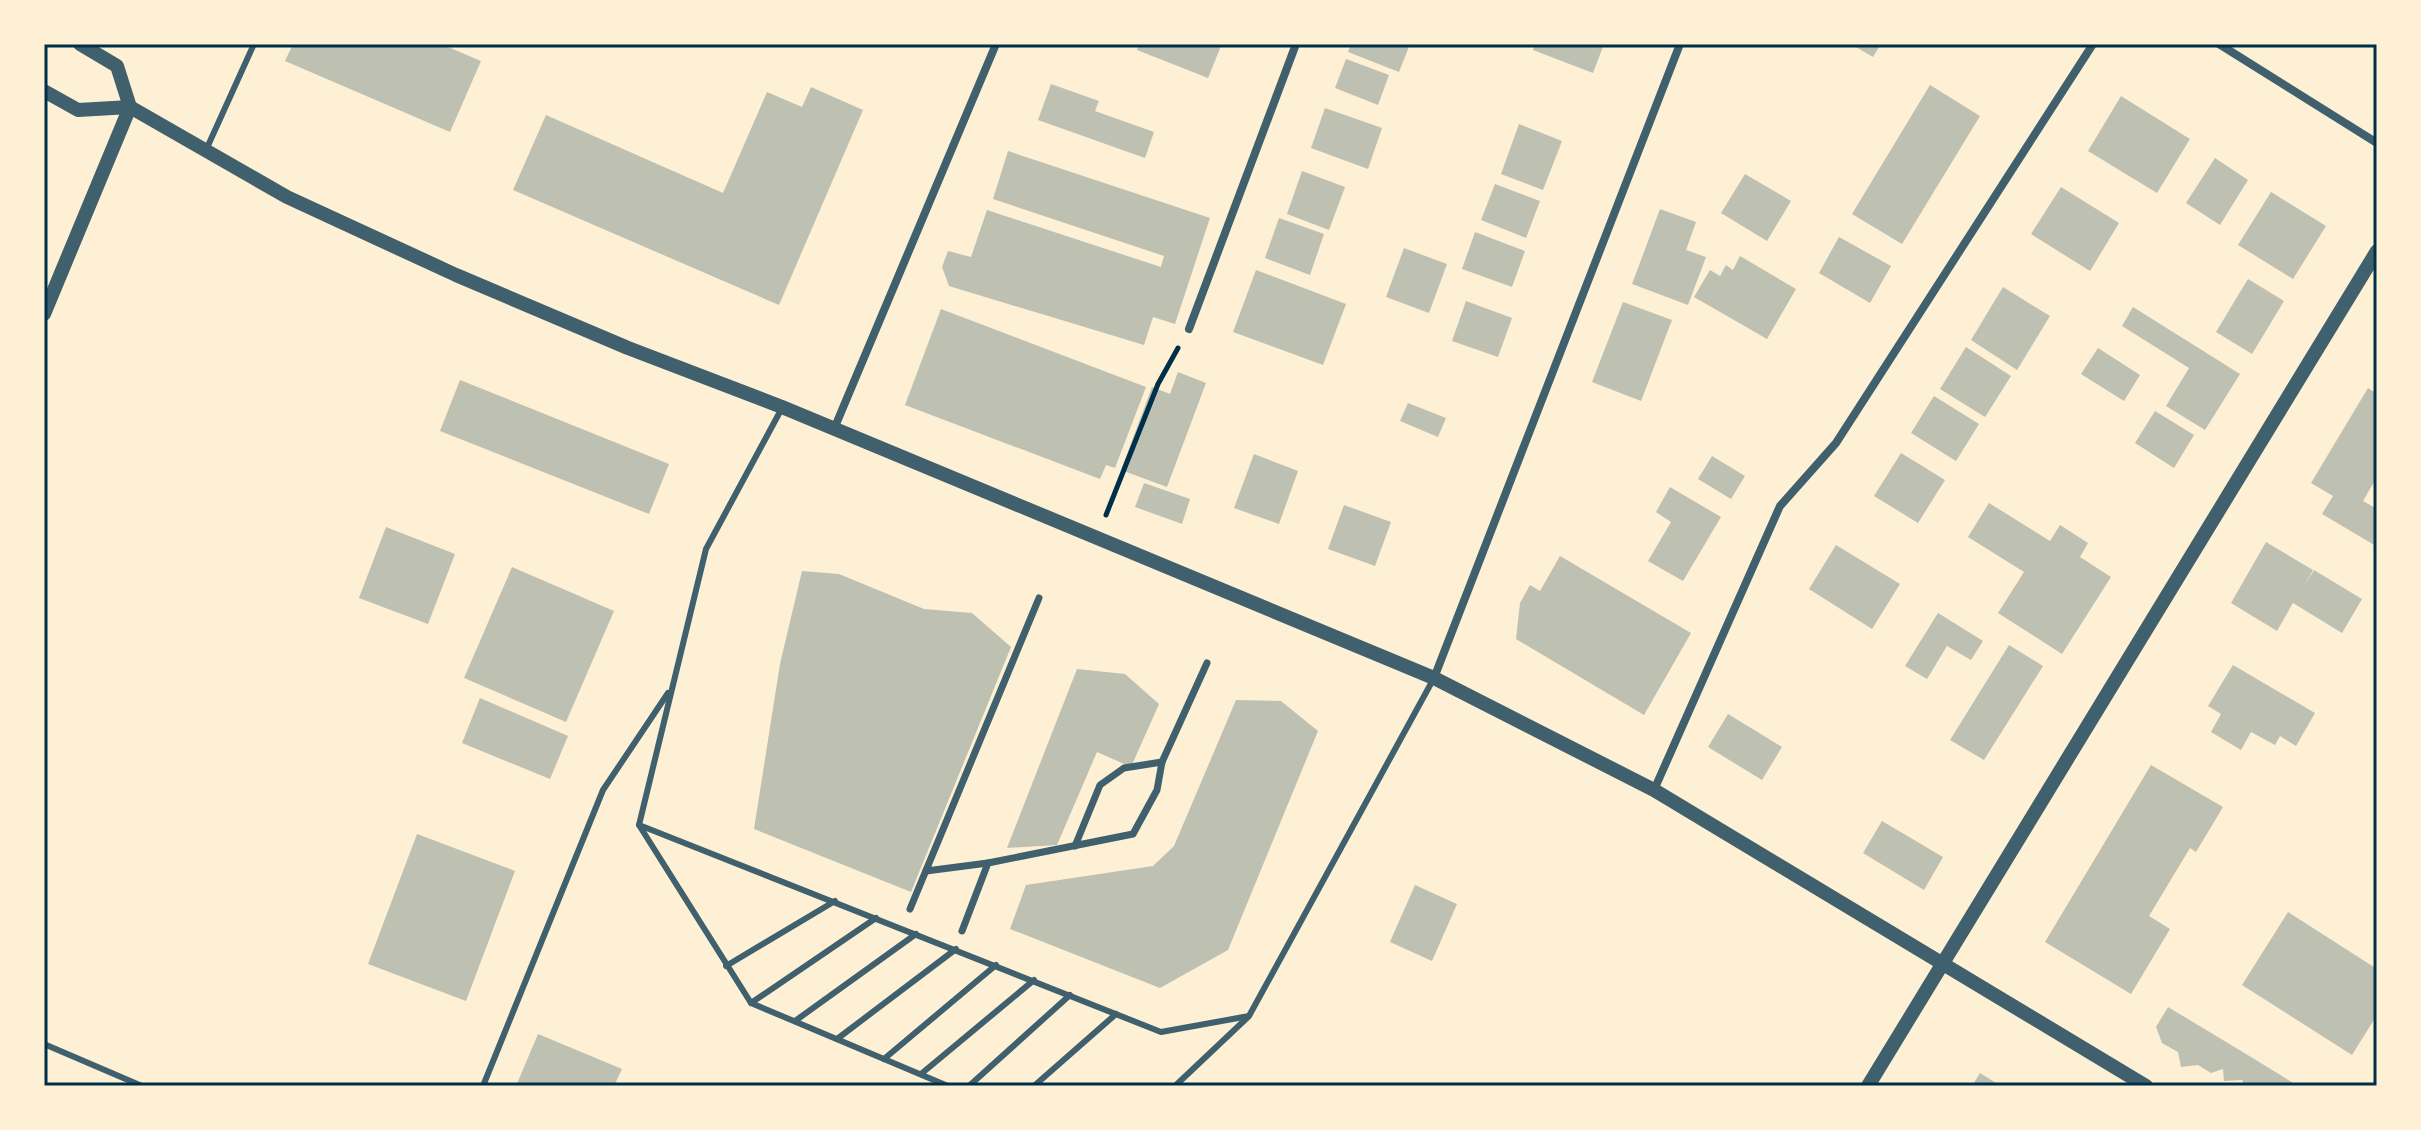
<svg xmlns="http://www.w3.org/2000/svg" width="2421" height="1130" font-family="'Open Sans',sans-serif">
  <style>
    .building { fill: #bec0b2 }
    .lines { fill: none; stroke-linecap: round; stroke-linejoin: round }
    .path { stroke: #003049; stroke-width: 5 }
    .service { stroke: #3f606c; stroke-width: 6 }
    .pedestrian { stroke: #3f606c; stroke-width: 7 }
    .minor { stroke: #3f606c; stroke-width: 8 }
    .tertiary { stroke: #3f606c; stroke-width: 14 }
    .neatline { fill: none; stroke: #003049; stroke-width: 3 }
  </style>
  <rect width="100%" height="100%" fill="#fdf0d5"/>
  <!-- building -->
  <g class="building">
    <path d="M293,44h148l40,17 -31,71 -165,-71z"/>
    <path d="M1139,44h76l6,2 -13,32 -71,-28z"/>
    <path d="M1351,44h59l-11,28 -51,-20z"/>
    <path d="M1535,44h69l-11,29 -60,-23z"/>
    <path d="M1851,44h30l-8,13z"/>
    <path d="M1346,59l43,16 -11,30 -43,-17z"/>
    <path d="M1051,84l48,17 -4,10 59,21 -9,26 -107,-38z"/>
    <path d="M1930,85l50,31 -78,128 -50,-30z"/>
    <path d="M811,87l52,23 -84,195 -266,-115 33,-75 177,78 44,-101 35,15z"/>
    <path d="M2121,96l69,43 -33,54 -69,-42z"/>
    <path d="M1325,108l57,20 -14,41 -57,-21z"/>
    <path d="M1519,124l43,17 -19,49 -42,-16z"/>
    <path d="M1008,151l202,67 -35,106 -22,-7 -9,28 -195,-59 -7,-19 6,-16 23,6 16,-47 174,57 3,-11 -171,-57z"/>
    <path d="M2215,158l33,22 -28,45 -34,-22z"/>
    <path d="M1302,171l43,16 -16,43 -42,-16z"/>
    <path d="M1745,174l46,27 -24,40 -46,-28z"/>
    <path d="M1495,184l45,17 -14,37 -45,-18z"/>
    <path d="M2061,187l58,36 -29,48 -59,-37z"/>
    <path d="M2271,192l55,34 -33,53 -55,-34z"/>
    <path d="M1660,209l36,13 -10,28 20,7 -18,48 -56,-21z"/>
    <path d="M1279,218l45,16 -14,41 -45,-17z"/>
    <path d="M1475,232l50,19 -13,36 -50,-18z"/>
    <path d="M1839,237l52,29 -21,37 -51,-30z"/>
    <path d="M1404,248l43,16 -18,49 -43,-16z"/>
    <path d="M1740,256l56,33 -29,50 -73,-42 16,-27 10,6 6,-11 7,5z"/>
    <path d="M1256,270l90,34 -23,61 -90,-33z"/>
    <path d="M2248,279l36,22 -32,53 -36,-22z"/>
    <path d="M2003,287l47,29 -33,54 -46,-30z"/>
    <path d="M1466,301l46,17 -14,39 -46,-16z"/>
    <path d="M1623,302l49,18 -31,81 -49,-19z"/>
    <path d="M2133,307l107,67 -35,56 -39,-24 23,-38 -67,-42z"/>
    <path d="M941,309l205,78 -31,81 -9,-3 -6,14 -195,-74z"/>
    <path d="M1966,347l45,29 -26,41 -45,-28z"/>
    <path d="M2098,348l42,27 -16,26 -43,-27z"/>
    <path d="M1178,372l28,11 -39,104 -46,-17 31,-83 18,7z"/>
    <path d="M460,380l209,84 -20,50 -209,-83z"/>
    <path d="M2368,388l9,6v83l-14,24 14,8 -1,37 -54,-32 11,-18 -22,-13z"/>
    <path d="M1934,396l45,28 -23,37 -45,-28z"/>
    <path d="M1408,403l38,15 -8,19 -38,-16z"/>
    <path d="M2155,411l39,24 -20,33 -39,-25z"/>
    <path d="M1901,453l44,27 -27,43 -44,-27z"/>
    <path d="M1254,454l44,17 -19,53 -45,-16z"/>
    <path d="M1712,456l33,20 -14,23 -33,-20z"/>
    <path d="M1144,483l46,16 -8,25 -47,-17z"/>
    <path d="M1670,487l51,30 -38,64 -35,-20 23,-39 -15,-10z"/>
    <path d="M1989,503l61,38 10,-16 28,18 -8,14 31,20 -49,77 -64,-41 26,-41 -56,-35z"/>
    <path d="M1344,505l47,17 -16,44 -47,-17z"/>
    <path d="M386,527l69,27 -27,70 -69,-26z"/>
    <path d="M2266,542l47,28 -9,16 10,-16 48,29 -20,34 -49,-30 -16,28 -46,-28z"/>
    <path d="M1836,545l64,39 -28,45 -63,-40z"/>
    <path d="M1560,556l131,77 -47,82 -128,-76 4,-36 10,-18 10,6z"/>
    <path d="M512,567l102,44 -48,111 -102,-44z"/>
    <path d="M802,571l37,3 85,35 48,4 39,34 -100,245 -157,-63 26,-165z"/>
    <path d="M1938,613l45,28 -12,19 -24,-14 -20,33 -22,-13z"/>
    <path d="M2009,645l34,21 -59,94 -34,-20z"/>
    <path d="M2233,665l82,48 -19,33 -16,-10 -5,9 -24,-13 -10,18 -30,-18 10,-18 -13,-8z"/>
    <path d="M1077,669l48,5 34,30 -28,63 -34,-15 -40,93 -50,3z"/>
    <path d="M480,698l88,38 -18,43 -88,-36z"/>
    <path d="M1236,700l45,1 37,30 -90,219 -68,38 -150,-59 16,-44 127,-19 21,-20z"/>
    <path d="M1728,714l54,33 -20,33 -54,-33z"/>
    <path d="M2151,765l72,42 -27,45 -6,-4 -41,68 21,13 -39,65 -86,-52z"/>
    <path d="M1882,821l61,36 -19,33 -61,-37z"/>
    <path d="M417,834l98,37 -49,130 -98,-37z"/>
    <path d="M1415,885l42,19 -25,57 -42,-19z"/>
    <path d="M2288,912l89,57v46l-25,40 -110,-70z"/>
    <path d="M2168,1007l88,53 42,26h-53l-3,-6 -18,1 -1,-12 -12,4 -13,-8 -17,2 -3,-15 -16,-9 -6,-16z"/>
    <path d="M538,1034l84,35 -8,17h-98z"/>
    <path d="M1980,1073l21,13h-29z"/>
  </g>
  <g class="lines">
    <!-- path -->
    <path class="path" d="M1106,515l52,-131 20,-36"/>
    <!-- service -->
    <g class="service">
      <path d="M206,150l48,-106"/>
      <path d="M782,408l-76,141 -67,276 522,207 88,-16 185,-338"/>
      <path d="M639,825l112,178 197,83"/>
      <path d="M726,966l109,-65"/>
      <path d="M751,1003l125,-85"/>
      <path d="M795,1021l121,-87"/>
      <path d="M837,1039l119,-90"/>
      <path d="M44,1044l98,42"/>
      <path d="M884,1059l112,-94"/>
      <path d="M921,1074l113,-94"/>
      <path d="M483,1086l120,-296 65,-97"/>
      <path d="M969,1086l101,-91"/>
      <path d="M1034,1086l82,-72"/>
      <path d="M1175,1086l73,-69"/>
    </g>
    <!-- pedestrian -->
    <g class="pedestrian">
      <path d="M1075,846l25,-61 24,-17 38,-6"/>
      <path d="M926,871l62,-8"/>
      <path d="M910,909l129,-311"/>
      <path d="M962,931l26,-68 145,-29 24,-44 5,-28 45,-99"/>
    </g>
    <!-- minor -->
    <g class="minor">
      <path d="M2219,44l158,99"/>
      <path d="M1189,329l107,-285"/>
      <path d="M834,429l162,-385"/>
      <path d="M1434,678l246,-634"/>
      <path d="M1654,790l126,-284 56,-63 257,-399"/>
    </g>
    <!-- tertiary -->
    <g class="tertiary">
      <path d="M80,44l37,22 13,41"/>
      <path d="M44,91l34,19 52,-3 157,90 169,78 172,73 154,59 652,271 220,112 492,296"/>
      <path d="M44,314l86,-207"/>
      <path d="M1868,1086l509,-835"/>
    </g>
  </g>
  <!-- border -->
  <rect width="2421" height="1130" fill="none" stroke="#fdf0d5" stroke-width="92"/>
  <rect x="46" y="46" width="2329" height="1038" class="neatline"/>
</svg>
